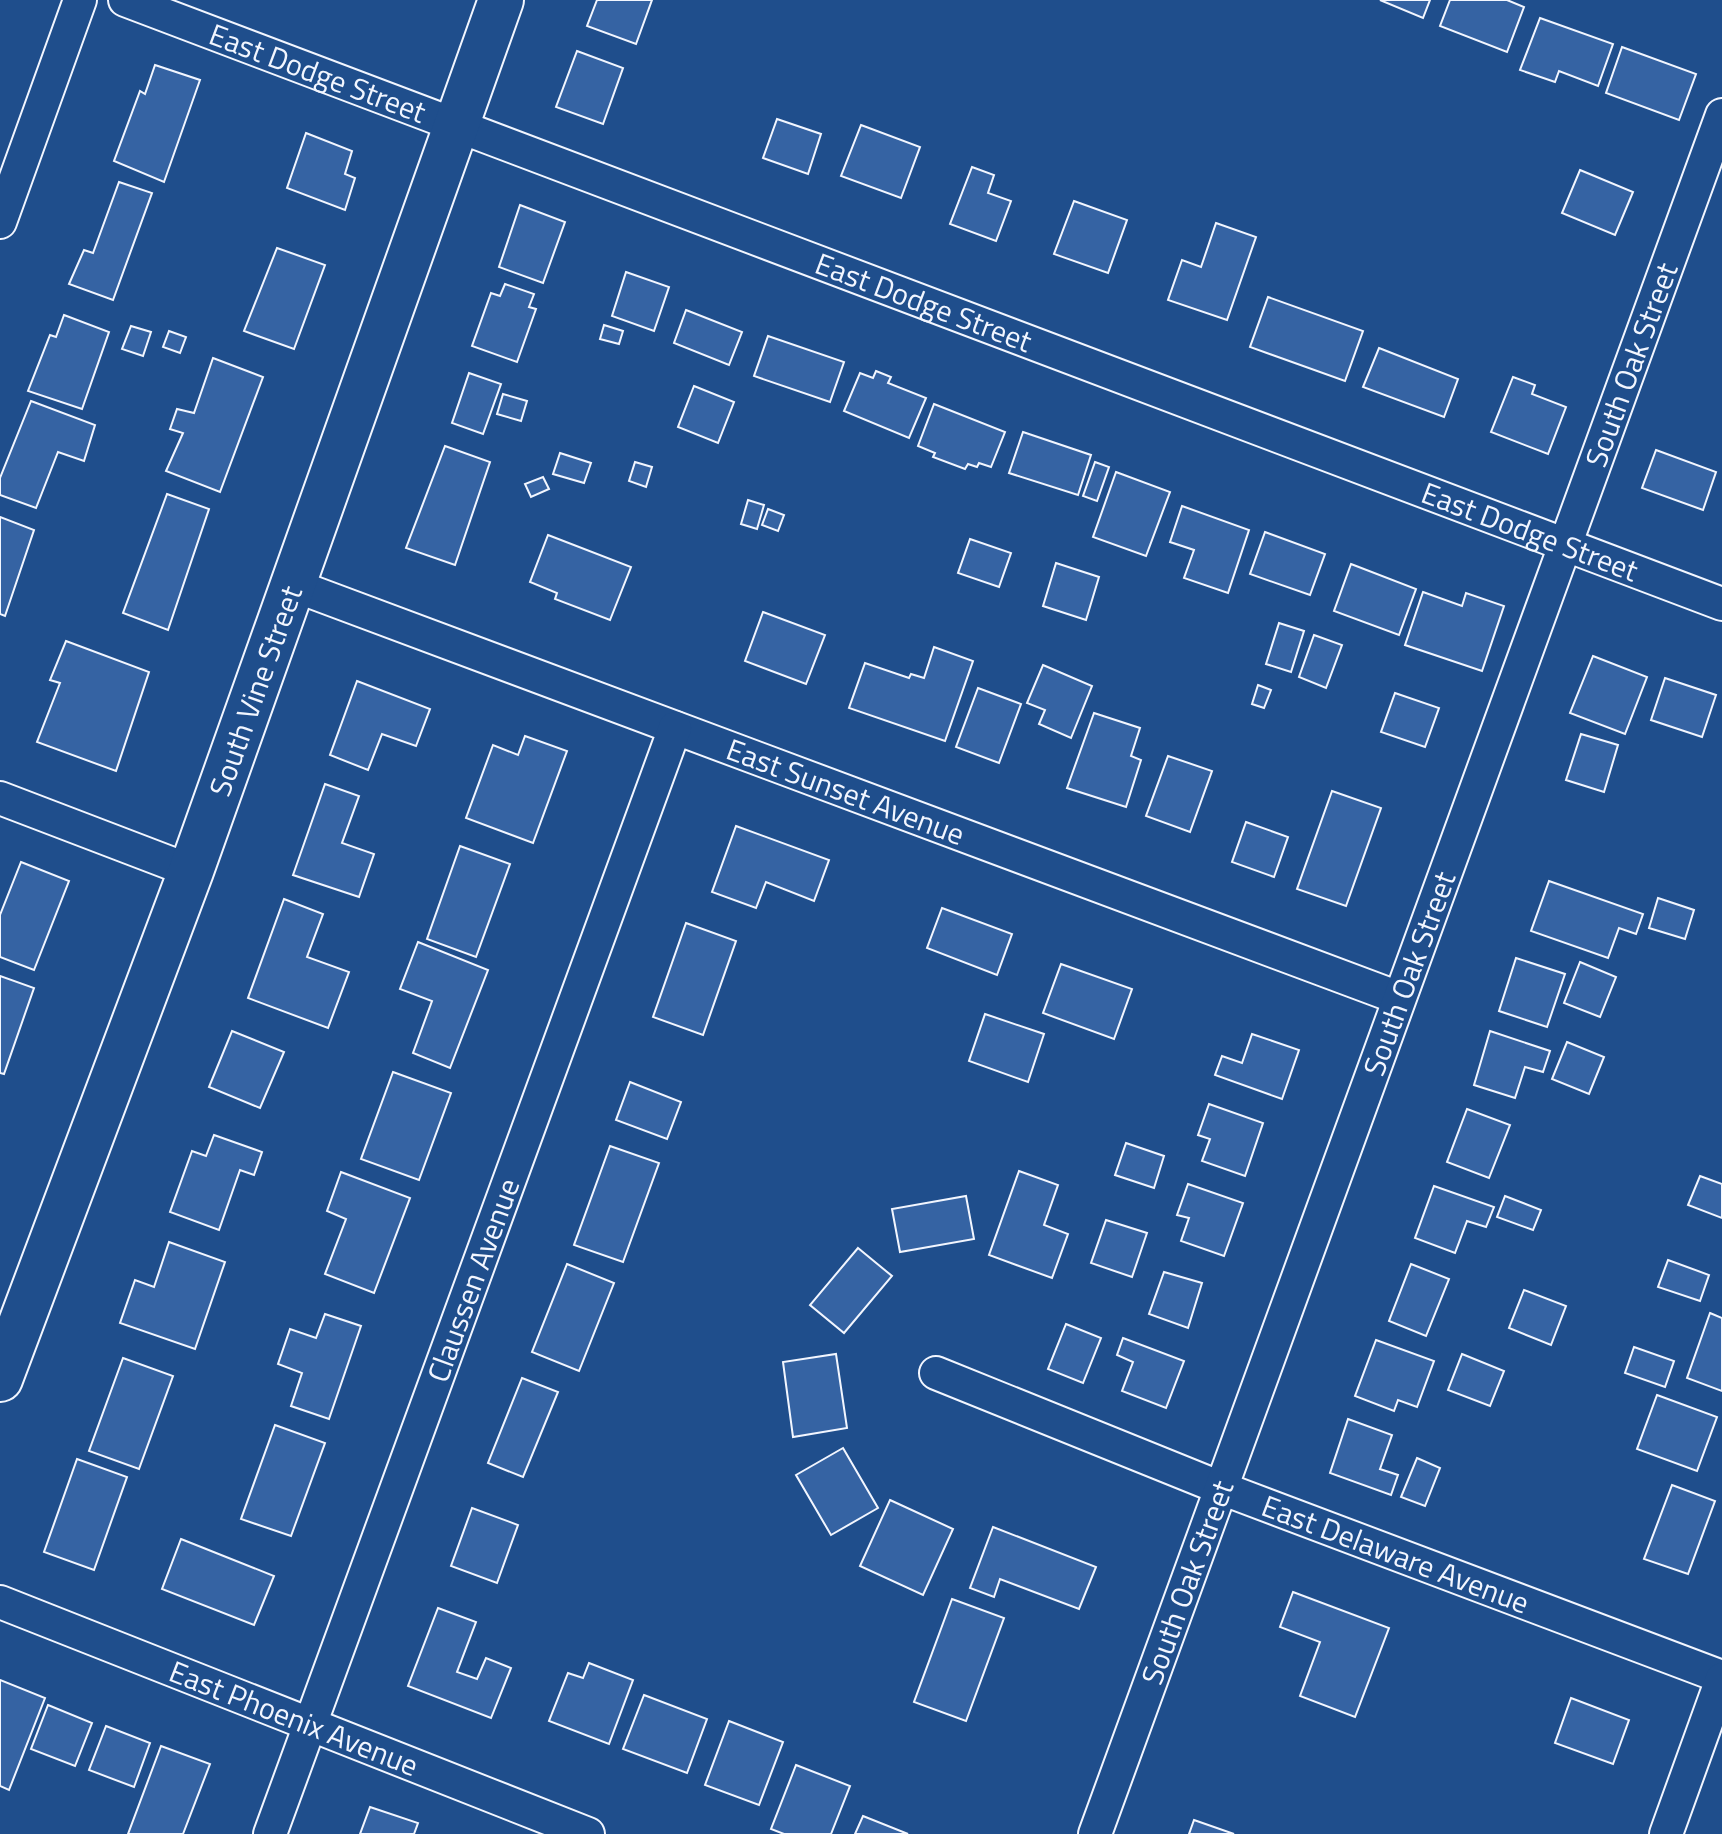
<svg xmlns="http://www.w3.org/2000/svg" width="1722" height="1834" font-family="'Titillium Web',sans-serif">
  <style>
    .building { fill: #3563a3; stroke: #f2f6ff; stroke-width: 2 }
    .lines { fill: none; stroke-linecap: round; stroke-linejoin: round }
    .street-casing { stroke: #f2f6ff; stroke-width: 36 }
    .secondary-casing { stroke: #f2f6ff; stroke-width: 48 }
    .street { stroke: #1f4e8c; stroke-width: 32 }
    .secondary { stroke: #1f4e8c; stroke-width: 44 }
    .labels { text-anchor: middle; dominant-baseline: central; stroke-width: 6; stroke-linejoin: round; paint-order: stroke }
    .street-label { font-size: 30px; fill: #f2f6ff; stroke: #1f4e8c }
  </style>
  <rect width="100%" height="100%" fill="#1f4e8c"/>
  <!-- building -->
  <g class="building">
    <path d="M597,0h55l-16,44 -49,-18z"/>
    <path d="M1380,0h50l-7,18z"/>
    <path d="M1450,0h57l17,7 -17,45 -67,-26z"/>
    <path d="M1540,18l73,26 -15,42 -39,-15 -4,11 -35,-12z"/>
    <path d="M1622,47l74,27 -17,46 -73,-27z"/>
    <path d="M577,51l46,17 -20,56 -47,-17z"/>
    <path d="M155,65l45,15 -36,102 -50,-21 26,-70 5,3z"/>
    <path d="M777,119l44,15 -13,40 -45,-16z"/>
    <path d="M861,125l59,22 -19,51 -60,-22z"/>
    <path d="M306,133l46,18 -7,23 10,4 -10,32 -58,-22z"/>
    <path d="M972,167l22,8 -6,18 23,8 -15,40 -46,-17z"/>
    <path d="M1580,170l53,22 -18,43 -53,-22z"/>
    <path d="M119,182l33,11 -39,107 -44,-16 15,-34 9,3z"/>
    <path d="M1074,201l53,19 -19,53 -54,-19z"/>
    <path d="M520,205l45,17 -22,61 -44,-16z"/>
    <path d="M1216,223l40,14 -29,83 -59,-20 14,-40 19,7z"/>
    <path d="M277,248l48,17 -31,84 -50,-18z"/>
    <path d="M626,272l43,15 -15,44 -42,-15z"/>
    <path d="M505,284l29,10 -5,13 7,2 -19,53 -45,-16 19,-53 9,3z"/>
    <path d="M1268,297l95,34 -18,50 -95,-34z"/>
    <path d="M686,310l56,22 -13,33 -55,-22z"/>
    <path d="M64,315l45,17 -27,77 -54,-18 22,-56 6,2z"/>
    <path d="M604,325l19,6 -4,13 -19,-5z"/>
    <path d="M131,326l20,6 -8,24 -21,-7z"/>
    <path d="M169,331l17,6 -6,16 -17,-6z"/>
    <path d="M768,336l76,26 -14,40 -76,-26z"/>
    <path d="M1379,348l79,31 -14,38 -81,-30z"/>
    <path d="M213,358l50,19 -43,115 -54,-21 17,-38 -13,-4 7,-20 17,4z"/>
    <path d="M876,371l15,6 -3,6 38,15 -17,40 -65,-27 16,-38 13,5z"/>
    <path d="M469,373l32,11 -18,50 -31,-11z"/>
    <path d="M1513,377l22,8 -3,9 34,13 -18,47 -57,-22z"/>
    <path d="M694,386l40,16 -16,41 -40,-16z"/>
    <path d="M503,394l24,7 -6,20 -24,-7z"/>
    <path d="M31,401l64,24 -11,36 -26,-9 -22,56 -36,-13v-17z"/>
    <path d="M934,404l71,28 -14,35 -12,-4 -2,4 -9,-3 -3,5 -32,-12 2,-4 -17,-7z"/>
    <path d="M1023,432l68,23 -13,40 -69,-22z"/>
    <path d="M445,446l45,16 -35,103 -49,-17z"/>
    <path d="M1656,450l60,22 -13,38 -61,-22z"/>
    <path d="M560,453l31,10 -7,20 -31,-9z"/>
    <path d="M635,462l17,5 -6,20 -17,-6z"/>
    <path d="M1095,462l14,5 -12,34 -14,-5z"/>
    <path d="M1116,472l54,20 -24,64 -53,-19z"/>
    <path d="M543,477l6,12 -18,8 -6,-13z"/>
    <path d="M167,494l42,15 -41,121 -45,-17z"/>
    <path d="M748,500l16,5 -7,24 -16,-5z"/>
    <path d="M1182,506l67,24 -21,63 -44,-15 10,-28 -24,-8z"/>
    <path d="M768,509l16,6 -6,16 -16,-6z"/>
    <path d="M0,517l34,13 -29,86 -5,-2z"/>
    <path d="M1265,532l60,22 -15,41 -60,-21z"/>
    <path d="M548,535l83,32 -21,53 -55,-21 2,-6 -27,-11z"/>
    <path d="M970,539l41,14 -12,34 -41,-14z"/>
    <path d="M1056,563l43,14 -13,43 -43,-14z"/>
    <path d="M1351,564l65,25 -17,46 -65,-24z"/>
    <path d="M1423,592l39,14 4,-13 38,13 -22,65 -77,-26z"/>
    <path d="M763,612l62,23 -19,49 -61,-23z"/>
    <path d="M1279,623l25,8 -13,41 -25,-8z"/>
    <path d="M1314,635l28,10 -16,43 -27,-11z"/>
    <path d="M66,641l83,31 -33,99 -79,-29 23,-59 -10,-3z"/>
    <path d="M934,647l39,14 -28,80 -96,-33 16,-45 44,15 2,-4 13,4z"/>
    <path d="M1593,656l54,21 -22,57 -55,-21z"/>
    <path d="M1043,665l49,21 -21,52 -32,-14 6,-14 -18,-7z"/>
    <path d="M1665,678l51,17 -14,42 -51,-17z"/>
    <path d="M357,681l73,28 -14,37 -34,-12 -14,36 -38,-15z"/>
    <path d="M1258,685l13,5 -7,18 -12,-4z"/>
    <path d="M978,688l43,16 -22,59 -43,-16z"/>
    <path d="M1395,693l44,15 -14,39 -44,-15z"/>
    <path d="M1094,713l46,15 -9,28 10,4 -15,47 -59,-19z"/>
    <path d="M1581,734l37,11 -14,47 -38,-12z"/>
    <path d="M525,736l42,15 -34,92 -67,-25 27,-73 25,10z"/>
    <path d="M1168,756l44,15 -22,61 -44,-16z"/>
    <path d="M325,784l34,12 -17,47 32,11 -15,43 -66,-22z"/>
    <path d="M1332,791l49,17 -35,98 -49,-17z"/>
    <path d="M1246,822l42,15 -14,40 -42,-15z"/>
    <path d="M736,826l93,34 -15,41 -48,-19 -10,26 -44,-16z"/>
    <path d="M460,846l50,18 -34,93 -49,-18z"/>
    <path d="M21,862l48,19 -35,89 -34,-13v-42z"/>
    <path d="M1549,881l94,33 -7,20 -17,-6 -11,30 -77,-27z"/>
    <path d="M1658,898l36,12 -9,29 -36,-11z"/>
    <path d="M284,899l39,15 -16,43 42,15 -21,56 -80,-30z"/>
    <path d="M942,908l70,26 -15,41 -70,-27z"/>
    <path d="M686,923l50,18 -33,94 -50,-18z"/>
    <path d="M418,942l70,28 -38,98 -37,-15 19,-52 -32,-12z"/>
    <path d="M1516,958l49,16 -18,53 -48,-16z"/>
    <path d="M1580,962l36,15 -16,40 -36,-14z"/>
    <path d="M1061,964l71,25 -18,50 -71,-26z"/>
    <path d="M0,976l34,12 -30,86 -4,-1z"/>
    <path d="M985,1014l59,20 -16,48 -59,-21z"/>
    <path d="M232,1031l52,21 -24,56 -51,-21z"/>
    <path d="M1490,1031l60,20 -7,21 -18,-5 -10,31 -41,-13z"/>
    <path d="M1252,1034l47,16 -17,49 -67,-24 7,-19 20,7z"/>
    <path d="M1567,1042l37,15 -15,37 -37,-15z"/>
    <path d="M393,1072l58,21 -32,87 -58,-21z"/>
    <path d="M630,1082l51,20 -14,37 -51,-19z"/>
    <path d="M1209,1104l54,19 -18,53 -43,-15 8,-22 -12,-4z"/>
    <path d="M1467,1109l43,16 -21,53 -42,-16z"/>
    <path d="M214,1135l48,17 -8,23 -14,-5 -21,60 -49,-18 22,-61 14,5z"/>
    <path d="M1126,1143l38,13 -10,32 -39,-13z"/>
    <path d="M610,1146l49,17 -36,99 -49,-17z"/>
    <path d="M1019,1171l39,14 -14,40 24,9 -16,44 -63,-23z"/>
    <path d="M341,1172l69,26 -36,95 -49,-19 21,-55 -19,-8z"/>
    <path d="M1700,1176l22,8v34l-34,-13z"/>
    <path d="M1188,1184l55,19 -19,53 -43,-15 8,-23 -12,-3z"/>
    <path d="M1434,1186l60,21 -8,20 -19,-6 -12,32 -40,-15z"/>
    <path d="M966,1196l8,43 -74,13 -8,-43z"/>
    <path d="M1505,1196l36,14 -8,20 -36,-13z"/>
    <path d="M1106,1220l41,13 -15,44 -41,-14z"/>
    <path d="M169,1242l56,20 -30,87 -75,-26 15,-43 19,7z"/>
    <path d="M858,1248l34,28 -48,57 -34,-28z"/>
    <path d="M1668,1260l41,15 -9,26 -42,-14z"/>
    <path d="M567,1264l47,19 -35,88 -47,-19z"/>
    <path d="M1411,1264l38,15 -23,57 -37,-15z"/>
    <path d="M1164,1272l38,11 -14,45 -39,-14z"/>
    <path d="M1524,1290l42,16 -15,39 -42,-17z"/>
    <path d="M1710,1313l12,5v73l-35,-13z"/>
    <path d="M325,1314l36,12 -32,93 -38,-13 11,-33 -24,-9 12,-35 26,9z"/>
    <path d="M1066,1324l35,14 -18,45 -35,-14z"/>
    <path d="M1123,1338l61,23 -18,47 -44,-17 11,-29 -16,-7z"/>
    <path d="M1376,1340l58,21 -17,46 -19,-7 -4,11 -39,-15z"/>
    <path d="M1634,1347l40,14 -9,26 -40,-14z"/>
    <path d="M836,1354l11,74 -54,9 -10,-75z"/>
    <path d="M1462,1354l42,17 -14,35 -42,-16z"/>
    <path d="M123,1358l50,18 -34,93 -50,-18z"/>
    <path d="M522,1378l36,14 -35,85 -35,-14z"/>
    <path d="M1657,1395l60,22 -20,54 -60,-22z"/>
    <path d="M1348,1419l44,16 -12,34 18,6 -7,20 -61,-22z"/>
    <path d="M275,1425l50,18 -34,93 -50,-17z"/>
    <path d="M843,1448l35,60 -47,27 -35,-60z"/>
    <path d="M1417,1458l23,10 -15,38 -24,-9z"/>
    <path d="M77,1459l50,18 -33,93 -50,-18z"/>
    <path d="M1672,1485l43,16 -27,73 -44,-15z"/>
    <path d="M890,1500l63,29 -30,66 -63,-29z"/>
    <path d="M472,1508l46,17 -21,58 -46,-17z"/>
    <path d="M993,1527l103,40 -17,42 -79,-30 -6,18 -24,-9z"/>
    <path d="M181,1539l93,37 -20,49 -92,-36z"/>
    <path d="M1293,1592l96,36 -34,89 -55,-21 20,-54 -40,-15z"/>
    <path d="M952,1599l52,19 -38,103 -52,-19z"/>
    <path d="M438,1608l38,14 -19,50 20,7 9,-21 25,10 -20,50 -83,-32z"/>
    <path d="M589,1663l44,17 -24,64 -60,-23 19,-48 15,5z"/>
    <path d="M0,1680l45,18 -36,92 -9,-4z"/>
    <path d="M644,1695l63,24 -20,54 -64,-24z"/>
    <path d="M1571,1698l58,22 -16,44 -58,-21z"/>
    <path d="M48,1705l44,18 -17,43 -44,-17z"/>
    <path d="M729,1721l54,21 -24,63 -54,-20z"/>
    <path d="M106,1726l44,17 -16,44 -45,-17z"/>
    <path d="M161,1746l49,18 -27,70h-55z"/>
    <path d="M796,1765l54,21 -19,48h-47l-13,-5z"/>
    <path d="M370,1807l48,16 -4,11h-54z"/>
    <path d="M863,1816l45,18h-53z"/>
    <path d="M1194,1820l40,14h-45z"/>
  </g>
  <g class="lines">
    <defs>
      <g id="street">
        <path id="s1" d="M125,0l1597,604"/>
        <path d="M0,222l80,-222"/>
        <path id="s2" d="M293,585l1106,413"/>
        <path d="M0,798l191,73"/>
        <path id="s3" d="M936,1373l285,115 501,189"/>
        <path id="s4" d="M0,1602l588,232"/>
        <path id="s5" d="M270,1834l405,-1106"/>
        <path id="s6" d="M1095,1834l627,-1719"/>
        <path d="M1666,1834l56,-155"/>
      </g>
      <g id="secondary">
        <path id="s7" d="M0,1379l191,-508 310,-871"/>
      </g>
    </defs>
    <!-- street casing -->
    <use href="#street" class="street-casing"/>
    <!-- secondary casing -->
    <use href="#secondary" class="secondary-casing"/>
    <!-- street -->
    <use href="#street" class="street"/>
    <!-- secondary -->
    <use href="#secondary" class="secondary"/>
  </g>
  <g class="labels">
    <!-- street labels -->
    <g class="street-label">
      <text stroke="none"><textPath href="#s1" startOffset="206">East Dodge Street</textPath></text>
      <text stroke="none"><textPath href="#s1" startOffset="854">East Dodge Street</textPath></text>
      <text stroke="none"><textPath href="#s6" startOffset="1564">South Oak Street</textPath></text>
      <text stroke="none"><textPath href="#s1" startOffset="1502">East Dodge Street</textPath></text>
      <text stroke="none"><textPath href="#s7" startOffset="734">South Vine Street</textPath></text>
      <text stroke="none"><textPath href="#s2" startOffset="590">East Sunset Avenue</textPath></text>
      <text stroke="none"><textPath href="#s6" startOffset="916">South Oak Street</textPath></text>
      <text stroke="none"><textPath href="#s5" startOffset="590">Claussen Avenue</textPath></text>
      <text stroke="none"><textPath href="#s3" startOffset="494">East Delaware Avenue</textPath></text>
      <text stroke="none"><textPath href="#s6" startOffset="268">South Oak Street</textPath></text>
      <text stroke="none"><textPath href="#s4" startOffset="316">East Phoenix Avenue</textPath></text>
    </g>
  </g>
</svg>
